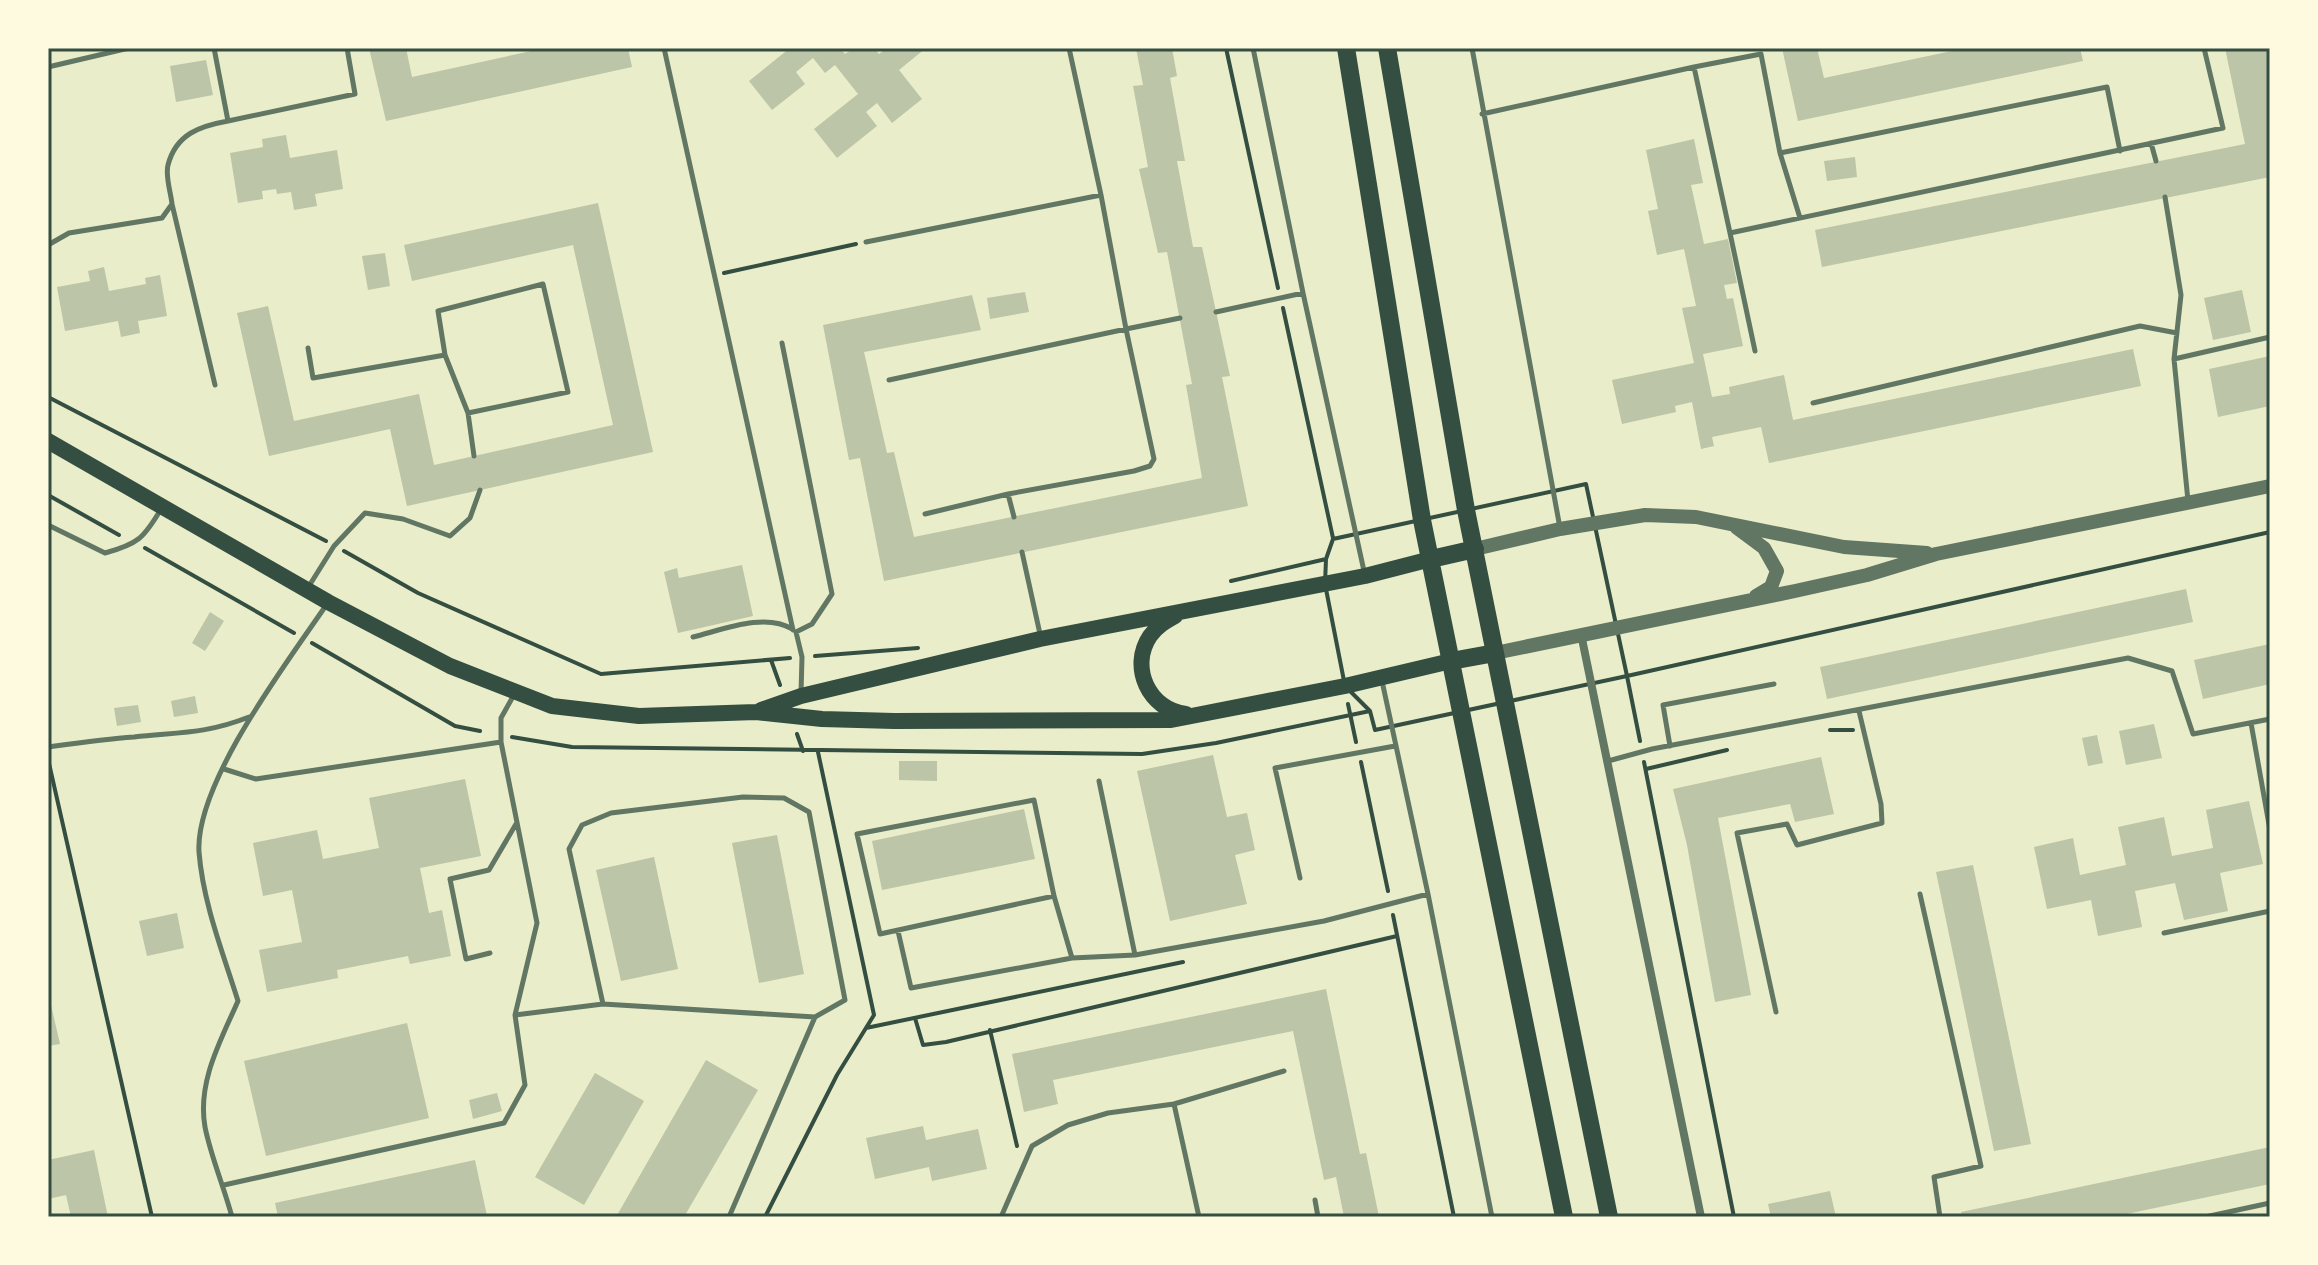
<svg xmlns="http://www.w3.org/2000/svg" width="2318" height="1265" viewBox="0 0 2318 1265" font-family="'Work Sans',sans-serif">
	<style>
		.building { fill: #bcc5a7 }
		.lines { fill: none; stroke-linecap: round; stroke-linejoin: round }
		.path { stroke: #344e41; stroke-width: 4 }
		.service { stroke: #617663; stroke-width: 5 }
		.minor { stroke: #617663; stroke-width: 8 }
		.tertiary { stroke: #617663; stroke-width: 14 }
		.secondary { stroke: #344e41; stroke-width: 16 }
		.primary { stroke: #344e41; stroke-width: 18 }
		.neatline { fill: none; stroke: #344e41; stroke-width: 3 }
	</style>
	<rect width="100%" height="100%" fill="#e9edc9"/>
	<path class="building" d="M 369,48 L 406,48 L 412,77 L 545,48 L 628,48 L 632,67 L 386,121 Z
		M 790,48 L 840,48 L 845,54 L 854,48 L 874,48 L 879,54 L 887,48 L 926,48 L 899,70 L 922,99 L 892,123 L 877,103 L 866,112 L 877,126 L 837,158 L 814,129 L 858,94 L 835,65 L 825,73 L 813,58 L 796,72 L 805,84 L 772,110 L 749,81 Z
		M 1136,48 L 1172,48 L 1177,76 L 1170,78 L 1185,161 L 1177,161 L 1193,247 L 1202,247 L 1230,376 L 1222,377 L 1248,506 L 884,581 L 860,458 L 849,460 L 823,325 L 972,295 L 981,330 L 864,352 L 887,453 L 894,452 L 914,537 L 1202,478 L 1186,385 L 1192,384 L 1167,252 L 1158,253 L 1139,169 L 1148,167 L 1133,86 L 1143,85 Z
		M 1782,48 L 1817,48 L 1824,78 L 1966,48 L 2080,48 L 2083,61 L 1798,121 Z
		M 2225,48 L 2269,48 L 2270,177 L 1822,267 L 1815,230 L 2245,144 Z
		M 206,60 L 213,95 L 176,102 L 170,66 Z
		M 286,135 L 290,158 L 337,150 L 343,189 L 315,194 L 317,206 L 294,210 L 291,192 L 277,194 L 276,189 L 262,191 L 263,199 L 238,203 L 230,153 L 263,147 L 262,139 Z
		M 1694,139 L 1703,183 L 1691,185 L 1704,244 L 1728,239 L 1737,283 L 1724,285 L 1727,299 L 1733,298 L 1743,346 L 1703,354 L 1712,397 L 1730,394 L 1729,387 L 1784,375 L 1793,420 L 2133,349 L 2141,386 L 1769,463 L 1761,427 L 1712,437 L 1714,446 L 1701,449 L 1692,402 L 1675,406 L 1676,412 L 1622,424 L 1612,380 L 1694,363 L 1682,308 L 1696,306 L 1684,249 L 1657,255 L 1648,211 L 1658,209 L 1646,150 Z
		M 1855,157 L 1857,177 L 1827,181 L 1824,161 Z
		M 598,203 L 653,452 L 407,506 L 390,429 L 269,456 L 237,313 L 268,306 L 294,421 L 419,394 L 434,465 L 613,425 L 573,245 L 412,281 L 404,245 Z
		M 385,253 L 390,286 L 368,290 L 362,256 Z
		M 104,267 L 109,291 L 146,284 L 145,278 L 160,275 L 167,316 L 138,321 L 140,333 L 121,337 L 118,321 L 65,331 L 57,287 L 90,281 L 88,271 Z
		M 2242,290 L 2251,332 L 2213,340 L 2204,298 Z
		M 1025,292 L 1029,312 L 990,319 L 987,298 Z
		M 2270,356 L 2270,406 L 2218,417 L 2209,369 Z
		M 742,565 L 753,616 L 678,633 L 664,572 L 677,568 L 679,578 Z
		M 2186,589 L 2193,622 L 1827,699 L 1820,667 Z
		M 210,612 L 224,621 L 205,651 L 192,643 Z
		M 2270,644 L 2270,684 L 2203,699 L 2194,660 Z
		M 195,696 L 198,713 L 174,717 L 171,701 Z
		M 138,705 L 141,722 L 117,726 L 114,708 Z
		M 2154,724 L 2162,758 L 2126,765 L 2119,731 Z
		M 2097,735 L 2103,763 L 2088,766 L 2082,738 Z
		M 1213,755 L 1227,817 L 1247,813 L 1255,850 L 1235,855 L 1247,904 L 1170,921 L 1137,771 Z
		M 1821,757 L 1834,814 L 1795,822 L 1790,804 L 1718,818 L 1751,995 L 1715,1002 L 1687,845 L 1673,789 Z
		M 899,761 L 937,761 L 937,781 L 899,780 Z
		M 465,779 L 481,856 L 420,868 L 429,913 L 442,910 L 451,956 L 410,964 L 408,956 L 337,970 L 338,978 L 267,992 L 259,950 L 302,942 L 292,890 L 263,896 L 253,843 L 317,830 L 323,859 L 379,848 L 369,798 Z
		M 2249,801 L 2263,864 L 2220,873 L 2228,911 L 2184,920 L 2175,883 L 2135,891 L 2142,927 L 2098,936 L 2091,900 L 2047,909 L 2034,847 L 2073,838 L 2080,875 L 2126,865 L 2118,827 L 2164,817 L 2172,856 L 2213,848 L 2206,810 Z
		M 1024,809 L 1035,859 L 882,890 L 872,841 Z
		M 777,835 L 804,974 L 759,983 L 732,843 Z
		M 654,857 L 678,969 L 621,981 L 596,870 Z
		M 1973,865 L 2031,1144 L 1994,1151 L 1936,872 Z
		M 177,913 L 184,948 L 147,956 L 139,921 Z
		M 1326,989 L 1360,1154 L 1366,1153 L 1379,1217 L 1344,1217 L 1336,1177 L 1324,1180 L 1293,1031 L 1053,1080 L 1058,1104 L 1024,1112 L 1012,1054 Z
		M 48,992 L 60,1044 L 48,1046 Z
		M 407,1023 L 429,1118 L 266,1156 L 244,1061 Z
		M 706,1060 L 758,1090 L 684,1217 L 616,1217 Z
		M 595,1073 L 644,1101 L 584,1205 L 535,1177 Z
		M 497,1093 L 502,1111 L 473,1119 L 469,1100 Z
		M 923,1126 L 926,1140 L 978,1129 L 987,1169 L 932,1181 L 929,1167 L 875,1179 L 866,1138 Z
		M 2270,1147 L 2270,1184 L 2112,1217 L 1962,1217 L 1961,1212 Z
		M 94,1150 L 108,1217 L 71,1217 L 66,1195 L 48,1199 L 48,1160 Z
		M 475,1160 L 487,1216 L 278,1217 L 275,1203 Z
		M 1830,1191 L 1836,1217 L 1771,1217 L 1768,1204 Z"/>
	<g class="lines">
		<path class="path" d="M 1226,48 L 1278,288
			M 724,273 L 856,244
			M 1283,308 L 1333,538
			M 48,397 L 326,541
			M 1586,484 L 1627,676 L 1375,730 L 1370,711 L 1345,686 L 1325,584 L 1326,559 L 1333,539 Z
			M 48,495 L 119,535
			M 145,548 L 294,633
			M 344,551 L 418,593 L 601,674 L 790,658
			M 1231,581 L 1326,559
			M 312,643 L 455,726 L 480,731
			M 815,656 L 918,648
			M 771,660 L 780,685
			M 1348,704 L 1356,742
			M 1830,730 L 1853,730
			M 797,734 L 803,751
			M 512,737 L 572,747 L 1142,754 L 1216,743 L 1370,711
			M 1640,741 L 1627,676 L 2270,532
			M 48,759 L 152,1217
			M 1361,762 L 1388,891
			M 1644,762 L 1734,1217
			M 1646,769 L 1727,750
			M 1393,915 L 1454,1217
			M 915,1018 L 923,1045 L 946,1042 L 1397,936
			M 866,1028 L 1183,962
			M 990,1030 L 1017,1146
			M 765,1217 L 837,1075 L 874,1015 L 818,752"/>
		<path class="service" d="M 429,48 L 434,48
			M 664,48 L 793,630
			M 1069,48 L 1101,195 L 1126,329 L 1180,318
			M 1253,48 L 1303,293 L 1364,571
			M 1472,48 L 1560,528
			M 48,67 L 129,48
			M 1694,67 L 1761,54 L 1780,153 L 2107,87 L 2120,151
			M 1482,114 L 1694,67 L 1730,233 L 2223,128 L 2204,48
			M 228,121 L 355,94 L 347,48
			M 2151,143 L 2156,161
			M 1780,153 L 1800,218
			M 2165,197 L 2181,295 L 2174,359 L 2188,501
			M 172,204 C 171,193 165,176 168,165 C 176,134 200,126 228,121 L 214,48
			M 1730,233 L 1755,351
			M 866,242 L 1101,195
			M 48,245 L 69,233 L 162,218 L 172,204 L 215,385
			M 1216,312 L 1303,293
			M 782,343 L 832,594 L 812,624 L 796,632 L 802,657 L 801,693
			M 308,348 L 313,378 L 445,355 L 468,413 L 474,456
			M 445,355 L 438,311 L 543,284 L 568,392 L 468,413
			M 2174,359 L 2270,337
			M 889,380 L 1126,329 L 1154,459 L 1150,466 L 1134,471 L 1008,494 L 925,514
			M 1813,403 L 2140,326 L 2177,333
			M 1008,494 L 1014,517
			M 48,525 L 105,553 C 138,544 144,538 161,509
			M 1022,552 L 1040,634
			M 309,586 L 334,546 L 365,513 L 403,519 L 450,536 L 470,518 L 480,490
			M 693,637 C 722,630 765,612 792,629
			M 1382,681 L 1428,894 L 1492,1217
			M 2251,723 L 2270,830
			M 1670,746 L 1663,705 L 1774,684
			M 48,747 C 77,743 105,739 134,737 C 179,732 206,734 249,717
			M 1608,761 L 1652,749 L 2128,658 L 2172,671 L 2193,734 L 2270,719
			M 224,769 L 256,779 L 501,742
			M 1099,781 L 1135,955
			M 1300,878 L 1275,768 L 1395,746
			M 1920,894 L 1981,1166 L 1934,1177 L 1940,1217
			M 1054,896 L 880,934 L 857,834 L 1034,800 L 1054,896 L 1072,958
			M 898,931 L 911,988 L 1072,958 L 1135,955 L 1324,921 L 1428,894
			M 2164,933 L 2270,911
			M 490,953 L 466,959 L 450,879 L 489,870 L 516,824
			M 603,1004 L 569,849 L 582,825 L 611,813 L 743,797 L 784,798 L 809,812 L 845,1000 L 815,1017 L 729,1217
			M 1776,1012 L 1737,833 L 1787,824 L 1797,845 L 1882,823 L 1881,804 L 1859,711
			M 515,1015 L 537,923 L 501,742 L 501,718 L 515,693
			M 1174,1104 L 1284,1071
			M 224,1185 L 504,1123 L 525,1085 L 515,1015 L 603,1004 L 815,1017
			M 1315,1200 L 1318,1217
			M 232,1217 C 224,1187 211,1157 205,1127 C 197,1082 221,1040 238,1001 C 223,953 203,903 199,852 C 195,783 288,661 327,604
			M 1001,1217 L 1032,1146 L 1068,1125 L 1108,1113 L 1174,1104 L 1199,1217
			M 2205,1217 L 2270,1203"/>
		<path class="minor" d="M 1581,634 L 1701,1217"/>
		<path class="tertiary" d="M 1737,528 L 1764,548 L 1777,571 L 1771,587 L 1756,596
			M 1475,549 L 1560,529 L 1645,515 L 1696,517 L 1844,547 L 1927,553
			M 1495,653 L 1795,591 L 1867,575 L 1936,554 L 2270,486"/>
		<path class="secondary" d="M 48,441 L 328,602 L 450,666 L 552,706 L 639,716 L 756,712 L 822,719 L 894,721 L 1171,720 L 1345,686 L 1451,661
			M 1175,616 C 1166,621 1157,626 1150,636 C 1129,667 1149,710 1186,714
			M 761,710 L 801,696 L 1040,639 L 1365,576 L 1431,559"/>
		<path class="primary" d="M 1346,48 L 1422,520 L 1564,1217
			M 1387,48 L 1466,510 L 1609,1217
			M 1431,559 L 1475,549
			M 1451,661 L 1495,653"/>
	</g>
	<rect width="2318" height="1265" fill="none" stroke="#fefae0" stroke-width="100"/>
	<rect x="50" y="50" width="2218" height="1165" class="neatline"/>
</svg>
